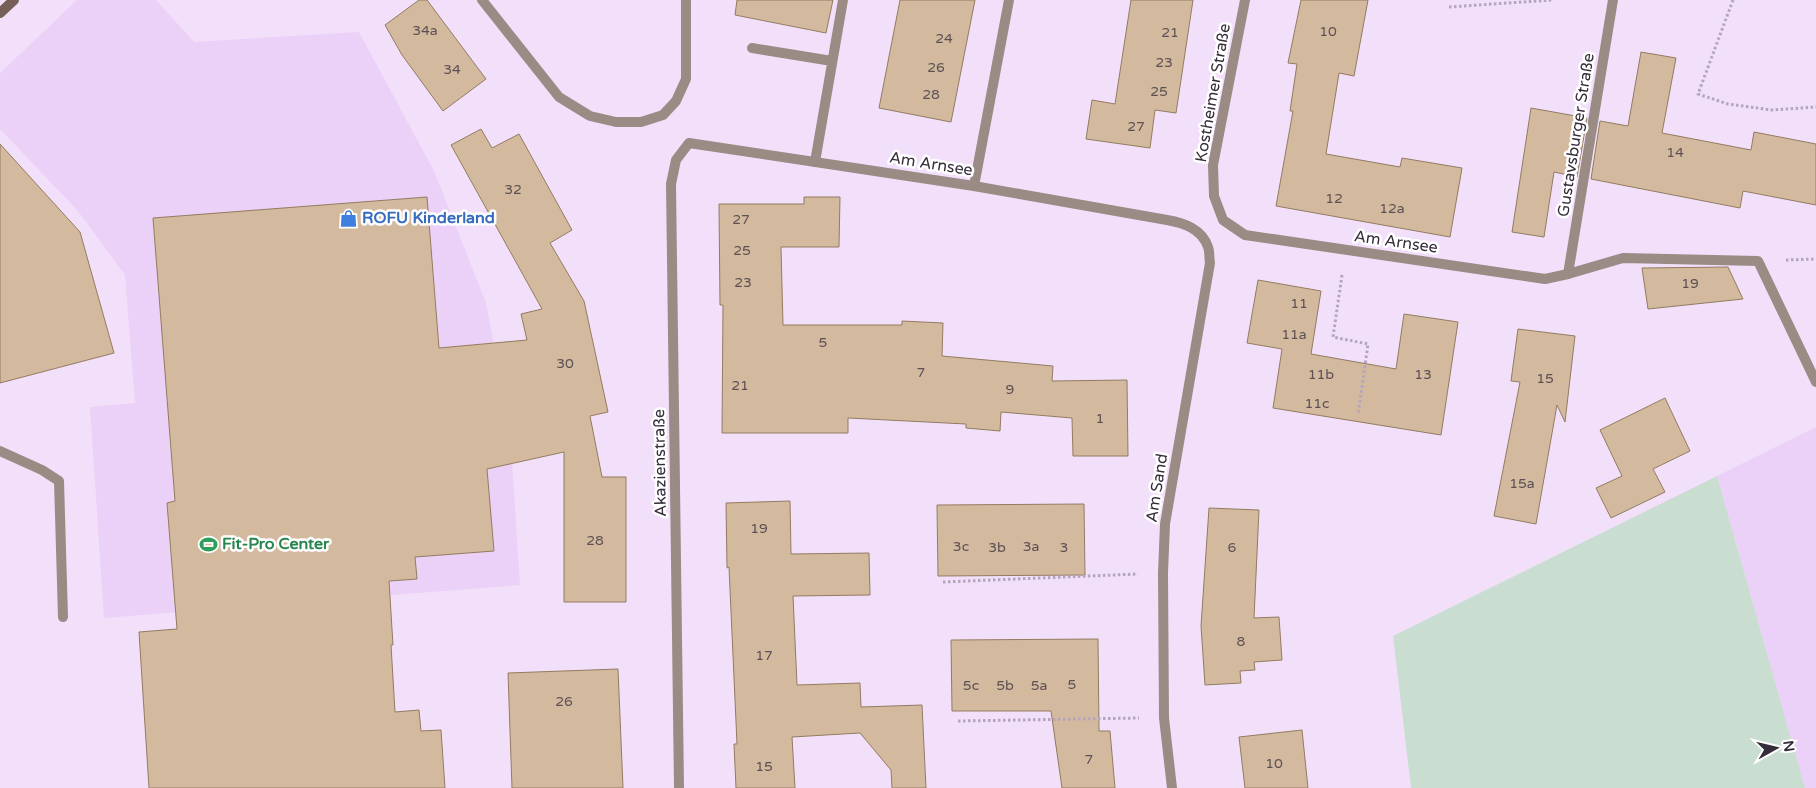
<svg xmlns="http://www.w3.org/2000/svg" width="1816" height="788" viewBox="0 0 1816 788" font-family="'Varela Round',sans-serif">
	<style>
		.built { fill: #ebd0f7 }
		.green { fill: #c9ded0 }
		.building { fill: #d3ba9f; stroke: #937b60 }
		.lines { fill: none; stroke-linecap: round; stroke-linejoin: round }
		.path { stroke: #b4a5bc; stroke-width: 3; stroke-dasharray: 2.5 2.5; stroke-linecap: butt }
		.lane { stroke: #9a8b85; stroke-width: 10 }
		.street { stroke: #9a8b85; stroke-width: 10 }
		.secondary { stroke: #755f57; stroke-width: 10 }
		.labels { text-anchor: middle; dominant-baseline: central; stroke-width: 5; stroke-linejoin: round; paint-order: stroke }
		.number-label { font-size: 14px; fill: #5d5053 }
		.street-label { font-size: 16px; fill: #362d3a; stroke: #fff }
		.shop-label { font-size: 16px; font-weight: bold; fill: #366cbe; stroke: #fff; text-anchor: start }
		.leisure-label { font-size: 16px; font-weight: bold; fill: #27864d; stroke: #fff; text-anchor: start }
	</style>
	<rect width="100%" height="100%" fill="#f2e0fb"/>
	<path class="built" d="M 77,0 L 156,0 L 194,42 L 359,32 L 434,171 L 486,303 L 510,430 L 520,585 L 104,618 L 90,407 L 135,403 L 125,275 L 78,211 L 0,129 L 0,73 Z
		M 1816,427 L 1816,788 L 1805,788 L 1717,476 Z"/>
	<path class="green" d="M 1717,476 L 1805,788 L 1411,788 L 1393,636 Z"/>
	<path class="building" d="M 419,0 L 427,0 L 486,79 L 443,111 L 402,55 L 385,25 Z
		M 737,0 L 833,0 L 826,33 L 735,15 Z
		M 900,0 L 975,0 L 951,122 L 879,108 Z
		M 1131,0 L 1193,0 L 1176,113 L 1155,110 L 1150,148 L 1086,139 L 1092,100 L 1115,104 Z
		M 1301,0 L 1368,0 L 1354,76 L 1339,73 L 1326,154 L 1400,167 L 1402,158 L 1462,168 L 1450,237 L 1276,206 L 1293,111 L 1290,111 L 1297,64 L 1288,63 Z
		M 1641,52 L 1676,58 L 1662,133 L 1751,150 L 1754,132 L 1816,144 L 1816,205 L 1743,191 L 1740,208 L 1591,179 L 1600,121 L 1628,126 Z
		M 1531,108 L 1587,118 L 1577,177 L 1554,172 L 1544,237 L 1512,232 Z
		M 481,129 L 492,148 L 519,134 L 572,230 L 550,243 L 584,301 L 608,412 L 590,416 L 602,477 L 626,477 L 626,602 L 564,602 L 564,452 L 487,469 L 494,551 L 415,557 L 417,579 L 389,581 L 393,645 L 391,645 L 395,712 L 419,710 L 421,731 L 441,730 L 445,788 L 149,788 L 139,632 L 177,629 L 167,503 L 175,501 L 153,218 L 427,197 L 439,348 L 527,340 L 521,314 L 542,309 L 451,145 Z
		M 0,144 L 80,232 L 114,353 L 0,383 Z
		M 804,197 L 840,197 L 839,247 L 781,247 L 783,325 L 902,325 L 902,321 L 943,323 L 942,356 L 1053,366 L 1052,381 L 1127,380 L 1128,456 L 1073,456 L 1072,418 L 1001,412 L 1000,431 L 966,428 L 966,424 L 848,418 L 848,433 L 722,433 L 723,305 L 720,305 L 719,204 L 804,204 Z
		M 1728,267 L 1743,299 L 1648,309 L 1642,268 Z
		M 1258,280 L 1321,291 L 1311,354 L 1396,369 L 1404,314 L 1458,322 L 1441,435 L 1273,408 L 1282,349 L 1247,343 Z
		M 1518,329 L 1575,336 L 1565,422 L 1557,405 L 1536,524 L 1494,516 L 1520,382 L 1511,381 Z
		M 1665,398 L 1690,451 L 1653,469 L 1665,492 L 1611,518 L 1596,488 L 1622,476 L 1600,430 Z
		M 790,501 L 791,554 L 869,553 L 870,595 L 793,596 L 797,685 L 860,683 L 861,707 L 922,705 L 926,788 L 892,788 L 891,770 L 860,733 L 792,737 L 795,788 L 736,788 L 734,744 L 737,744 L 729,567 L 727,568 L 726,503 Z
		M 1084,504 L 1085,575 L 938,576 L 937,505 Z
		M 1209,508 L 1259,510 L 1254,618 L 1279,617 L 1282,660 L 1254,662 L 1255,670 L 1240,671 L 1241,683 L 1205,685 L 1201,626 Z
		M 1098,639 L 1099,731 L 1110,731 L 1115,788 L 1062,788 L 1051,711 L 952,711 L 951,640 Z
		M 618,669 L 623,788 L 512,788 L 508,673 Z
		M 1302,730 L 1308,788 L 1245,788 L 1239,737 Z"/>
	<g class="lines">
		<path class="path" d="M 1733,0 L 1698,94 L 1728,104 L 1772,110 L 1816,107
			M 1449,7 L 1552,0
			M 1786,260 L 1816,259
			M 1342,275 L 1333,337 L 1368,344 L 1358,415
			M 943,582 L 1138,574
			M 958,721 L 1139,718"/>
		<path class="lane" d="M 752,48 L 832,61
			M 815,162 L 843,0
			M 1568,274 L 1623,258 L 1758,261 L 1816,382
			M 0,451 L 42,470 L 59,481 L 63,617"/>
		<path class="street" d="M 482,0 L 559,97 L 590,116 L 616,122 L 641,122 L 663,115 L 676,101 L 686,79 L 686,0
			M 1245,0 L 1213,165 L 1214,196 L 1223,220 L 1245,235 L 1545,279 L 1568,274 L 1613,0
			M 974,186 L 1009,0
			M 679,788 L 671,184 L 676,160 L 689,143 L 974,186 L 1167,220 C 1184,223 1202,229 1208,247 C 1210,252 1209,259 1210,263 L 1165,524 L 1163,573 L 1164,718 L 1172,788"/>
		<path class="secondary" d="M 0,13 L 14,0"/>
	</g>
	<defs>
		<symbol id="shop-bare" viewBox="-9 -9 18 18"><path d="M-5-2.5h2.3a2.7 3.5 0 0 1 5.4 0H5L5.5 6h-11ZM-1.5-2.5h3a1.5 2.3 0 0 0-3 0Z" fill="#3f7fe0" stroke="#fff" stroke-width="2.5" paint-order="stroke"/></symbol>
		<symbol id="stadium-bare" viewBox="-9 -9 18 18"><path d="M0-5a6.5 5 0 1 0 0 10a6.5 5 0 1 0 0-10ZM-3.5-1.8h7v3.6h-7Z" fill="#2e9e5b" stroke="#fff" stroke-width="2.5" paint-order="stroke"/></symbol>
	</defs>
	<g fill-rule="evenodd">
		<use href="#shop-bare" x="336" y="206" width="25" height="25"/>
		<use href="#stadium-bare" x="196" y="532" width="25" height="25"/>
	</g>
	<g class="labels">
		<g class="number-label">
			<text x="425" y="30">34a</text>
			<text x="1328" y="31">10</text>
			<text x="1170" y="32">21</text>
			<text x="944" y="38">24</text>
			<text x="1164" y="62">23</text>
			<text x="936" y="67">26</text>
			<text x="452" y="69">34</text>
			<text x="1159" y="91">25</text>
			<text x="931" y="94">28</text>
			<text x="1136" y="126">27</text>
			<text x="1675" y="152">14</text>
			<text x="513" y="189">32</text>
			<text x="1334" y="198">12</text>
			<text x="1392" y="208">12a</text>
			<text x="741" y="219">27</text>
			<text x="742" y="250">25</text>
			<text x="743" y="282">23</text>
			<text x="1690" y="283">19</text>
			<text x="1299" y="303">11</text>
			<text x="1294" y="334">11a</text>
			<text x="823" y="342">5</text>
			<text x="565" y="363">30</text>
			<text x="921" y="372">7</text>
			<text x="1321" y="374">11b</text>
			<text x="1423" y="374">13</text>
			<text x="1545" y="378">15</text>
			<text x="740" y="385">21</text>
			<text x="1010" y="389">9</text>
			<text x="1317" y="403">11c</text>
			<text x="1100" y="418">1</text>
			<text x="1522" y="483">15a</text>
			<text x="759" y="528">19</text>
			<text x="595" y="540">28</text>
			<text x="961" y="546">3c</text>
			<text x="1031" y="546">3a</text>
			<text x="997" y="547">3b</text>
			<text x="1064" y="547">3</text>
			<text x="1232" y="547">6</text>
			<text x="1241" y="641">8</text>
			<text x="764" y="655">17</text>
			<text x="1072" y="684">5</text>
			<text x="971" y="685">5c</text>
			<text x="1005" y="685">5b</text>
			<text x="1039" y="685">5a</text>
			<text x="564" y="701">26</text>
			<text x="1089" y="759">7</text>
			<text x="1274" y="763">10</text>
			<text x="764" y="766">15</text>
		</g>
		<g class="street-label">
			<text transform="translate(1213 93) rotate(-80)">Kostheimer Straße</text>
			<text transform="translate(1576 135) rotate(-81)">Gustavsburger Straße</text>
			<text transform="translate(931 164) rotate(9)">Am Arnsee</text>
			<text transform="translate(1396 242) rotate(8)">Am Arnsee</text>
			<text transform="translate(660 463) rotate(-91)">Akazienstraße</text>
			<text transform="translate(1157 488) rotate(-81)">Am Sand</text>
		</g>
		<g class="shop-label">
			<text x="362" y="218">ROFU Kinderland</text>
		</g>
		<g class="leisure-label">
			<text x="222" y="544">Fit-Pro Center</text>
		</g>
	</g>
	<g transform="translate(1776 748) rotate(82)" stroke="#ffffff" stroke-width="4" paint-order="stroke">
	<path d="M0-4L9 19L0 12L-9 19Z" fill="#362d3a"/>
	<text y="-8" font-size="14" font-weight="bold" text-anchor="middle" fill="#362d3a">N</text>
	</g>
</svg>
